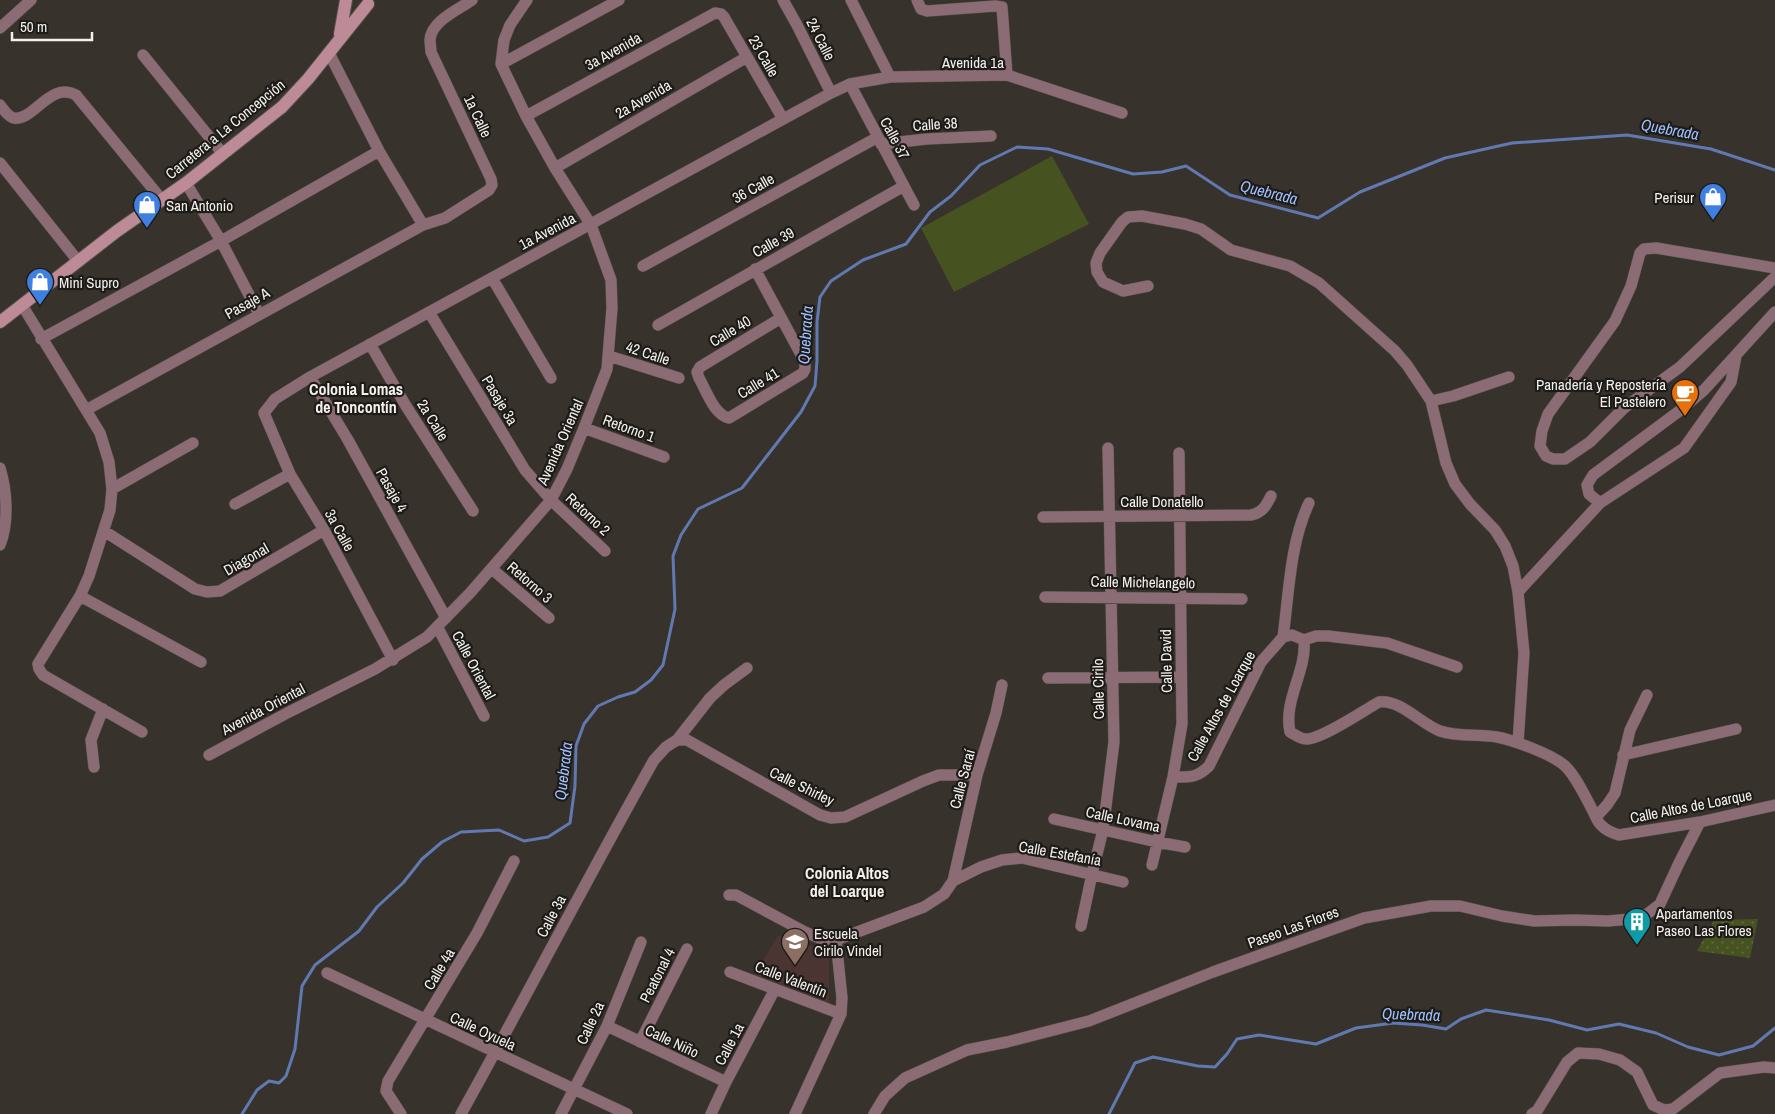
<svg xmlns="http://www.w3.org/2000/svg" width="1775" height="1114" viewBox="0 0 1775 1114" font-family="'Archivo Narrow',sans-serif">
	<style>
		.education { fill: #4a3532 }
		.grass { fill: url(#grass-dots) }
		.pitch { fill: #465220 }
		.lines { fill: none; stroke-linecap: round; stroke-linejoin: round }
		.stream { stroke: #607ab1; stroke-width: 3 }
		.street-casing { stroke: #56504b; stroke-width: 12 }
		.secondary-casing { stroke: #56504b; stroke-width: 14 }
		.street { stroke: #8b6c74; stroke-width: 11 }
		.secondary { stroke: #bc8b97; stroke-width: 12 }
		.labels { text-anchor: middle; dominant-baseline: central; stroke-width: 4.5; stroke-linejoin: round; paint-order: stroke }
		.street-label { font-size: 15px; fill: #f4f0ec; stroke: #1d1b18 }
		.poi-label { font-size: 15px; fill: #f4f0ec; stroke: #1d1b18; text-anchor: start }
		.water-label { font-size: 16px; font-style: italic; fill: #a0bffe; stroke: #1d1b18 }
		.neighbourhood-label { font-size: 16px; font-weight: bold; fill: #f4f0ec; stroke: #1d1b18 }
	</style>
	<defs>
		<pattern id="grass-dots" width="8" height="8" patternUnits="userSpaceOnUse" patternTransform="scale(1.25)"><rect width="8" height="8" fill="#465220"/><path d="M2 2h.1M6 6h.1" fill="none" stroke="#616b41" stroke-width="1.8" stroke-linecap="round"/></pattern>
	</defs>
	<rect width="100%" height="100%" fill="#38322c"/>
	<path class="education" d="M 778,935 L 806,946 L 829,945 L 829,1016 L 748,986 Z"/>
	<path class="grass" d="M 1758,919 L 1750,958 L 1697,951 L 1714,920 Z"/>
	<path class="pitch" d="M 1052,156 L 1089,224 L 954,292 L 921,228 Z"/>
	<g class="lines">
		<path class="stream" d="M 242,1114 L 257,1090 L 269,1081 L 279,1083 L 286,1076 L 295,1049 L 302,986 L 315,965 L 359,931 L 377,907 L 403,883 L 422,859 L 442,842 L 461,832 L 499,830 L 524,841 L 548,837 L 570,823 L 575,786 L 576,746 L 584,724 L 598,706 L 618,697 L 635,692 L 651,680 L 663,665 L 675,609 L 673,556 L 681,535 L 698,509 L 742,488 L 801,412 L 815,386 L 817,361 L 817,322 L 820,297 L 831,281 L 863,260 L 906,244 L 930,212 L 951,196 L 980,165 L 1017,147 L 1048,149 L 1133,174 L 1162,172 L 1186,166 L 1230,195 L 1318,218 L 1360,192 L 1445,158 L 1512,143 L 1627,135 L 1711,149 L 1775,170
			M 1109,1114 L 1135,1063 L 1153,1057 L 1198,1066 L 1215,1067 L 1227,1054 L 1237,1039 L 1259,1035 L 1316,1044 L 1356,1028 L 1393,1023 L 1422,1025 L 1446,1029 L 1461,1019 L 1486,1010 L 1549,1020 L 1587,1030 L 1619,1024 L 1656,1033 L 1688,1047 L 1719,1055 L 1753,1046 L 1775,1028"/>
		<defs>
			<path id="street" d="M 783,0 L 797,25 L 831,93
				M 851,0 L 890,77
				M 917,0 L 921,9 L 927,11 L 995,6 L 1002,7 L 1007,75
				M 0,28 L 31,0
				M 329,53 L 379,151 L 423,225
				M 143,55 L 223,154
				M 501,64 L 619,0
				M 850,84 L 914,205
				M 0,105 C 3,109 8,117 14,118 C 34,121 50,81 76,95 L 162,200
				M 526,116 L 715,13 L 721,14 L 724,17 L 783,119
				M 881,144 L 927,139 L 991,136
				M 0,163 L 78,261
				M 555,168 L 747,57
				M 186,183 L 221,241 L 259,314
				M 643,266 L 878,137
				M 1775,268 L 1656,248 L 1644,249 L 1640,253 L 1631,286 L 1615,321 L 1548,414 L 1542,431 L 1540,446 L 1546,456 L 1553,459 L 1565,459 L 1590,442 L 1624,408 L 1680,367 L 1775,277
				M 755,269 L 805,362 L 805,369 L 803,373 L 729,418 C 714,415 706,390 699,378 L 697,372 L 700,367 L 781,318
				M 492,278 L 551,378
				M 1148,286 L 1123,291 L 1103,282 L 1097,272 L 1096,263 L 1100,253 L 1122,222 L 1128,217 L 1142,216 L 1185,224 L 1201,229 L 1231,250 L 1290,266 L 1319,283 L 1395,351 L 1407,365 L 1431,401 L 1446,463 L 1455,484 L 1470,504 L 1495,530 L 1505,546 L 1513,566 L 1518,592 L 1524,653 L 1518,743
				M 22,305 L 100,433 L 109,462 L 112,489 L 110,510 L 89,576 L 80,596 L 38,664 L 39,669 L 43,675 L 142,732
				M 429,312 L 525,470 L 551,500 L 605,551
				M 658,325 L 904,186
				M 41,339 L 221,241 L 379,151
				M 370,344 L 406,406 L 473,511
				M 609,356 L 679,378
				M 310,377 L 348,440 L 446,618
				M 1431,401 L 1453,396 L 1509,377
				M 86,410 L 423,225 L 445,218 L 489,190 L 492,185 L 491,179 L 431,52 C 431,48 430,44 430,40 C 431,21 458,10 472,0
				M 584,428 L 664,457
				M 0,468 C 7,491 9,522 0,545
				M 112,489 L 193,443
				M 1600,503 L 1684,448 L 1731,382 L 1736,356
				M 235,504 L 290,474
				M 1043,517 L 1251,515 C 1262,513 1266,506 1271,496
				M 104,531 L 195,589 L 207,592 L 220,591 L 324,530
				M 492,569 L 549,618
				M 1518,592 L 1600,503 L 1589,494 L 1587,485 L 1593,475 L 1682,409 L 1704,390 L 1775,312
				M 80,596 L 201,662
				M 1045,597 L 1242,599
				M 438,628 L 484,716
				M 1283,637 C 1289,593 1290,543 1309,503
				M 1304,640 L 1316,636 L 1328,636 L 1387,643 L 1457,667
				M 393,660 L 324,530 L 290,474 L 264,413 L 275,399 L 310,377 L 831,93 L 850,84 L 890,77 L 1007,75 L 1122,113
				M 1048,678 L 1181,677
				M 677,740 L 687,740 L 820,815 L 831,818 L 845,817 L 923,781 L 939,775 L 977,775
				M 209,755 L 289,712 L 375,669 L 427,637 L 470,593 L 551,500 L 567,469 L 584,428 L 607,369 L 612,308 L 611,280 L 591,225 L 555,168 L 526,116 L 501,64 L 504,40 L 510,25 L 527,0
				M 1623,755 L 1736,729
				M 94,767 L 91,740 L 103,709
				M 1173,777 C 1190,777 1197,778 1209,766 L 1261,662 L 1283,637 L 1292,635 L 1304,640 C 1307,671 1283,700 1290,732 C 1296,735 1301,740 1308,739 C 1325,737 1363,711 1379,702 C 1400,699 1421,724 1440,731 C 1457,737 1479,734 1497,737 C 1513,740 1551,754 1564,765 C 1575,774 1587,800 1594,813 C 1596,818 1598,823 1602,826 C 1607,831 1612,833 1619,835 L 1700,822 L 1775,805
				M 1596,817 L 1607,805 L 1615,793 L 1630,730 L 1647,695
				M 1054,819 L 1157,842 L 1185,847
				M 1152,865 L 1173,777 L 1182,724 L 1179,453
				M 953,881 L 977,775 L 996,713 L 1002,685
				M 729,895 L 736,895 L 805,932 L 819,938 L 836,940 L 924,907 L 944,894 L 953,881 L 981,867 L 1002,860 L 1022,858 L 1123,882
				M 1081,926 L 1092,874 L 1103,830 L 1114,742 L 1108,448
				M 730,972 L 841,1014
				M 327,973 L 627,1114
				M 607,1026 L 726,1082
				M 640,1042 L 687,949
				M 401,1114 L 386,1091 L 388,1081 L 477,933 L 514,861
				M 461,1114 C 526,997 588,877 654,760 L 666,747 L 677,740 L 710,698 L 724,685 L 747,668
				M 561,1114 L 607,1026 L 641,942
				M 711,1114 L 726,1082 L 775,989
				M 795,1114 L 841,1014 L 842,998 L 836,940
				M 874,1114 L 885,1096 L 905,1078 L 967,1050 L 1007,1042 L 1089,1021 L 1213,972 L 1364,918 L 1431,906 L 1460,906 L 1502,916 L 1534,921 L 1574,920 L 1608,921 L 1642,918 L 1660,904 L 1679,863 L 1700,822
				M 1532,1114 L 1537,1111 L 1567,1062 L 1578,1053 L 1599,1054 L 1620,1060 L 1637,1072 L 1653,1105 L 1664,1110 L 1673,1109 L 1720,1073 L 1764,1067 L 1775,1068"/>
			<path id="secondary" d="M 340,34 L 346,0
				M 0,322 L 117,231 L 186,183 L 282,107 L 308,79 L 368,4"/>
		</defs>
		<use href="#street" class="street-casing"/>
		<use href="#secondary" class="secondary-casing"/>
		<use href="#street" class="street"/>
		<use href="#secondary" class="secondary"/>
	</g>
	<defs>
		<symbol id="shop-pin" viewBox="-11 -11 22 30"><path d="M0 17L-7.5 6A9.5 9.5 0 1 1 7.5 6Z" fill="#3f7fe0" stroke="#1d1b18"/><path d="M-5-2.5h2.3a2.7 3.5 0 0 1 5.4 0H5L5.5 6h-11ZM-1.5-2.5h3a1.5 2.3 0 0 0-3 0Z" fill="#fff"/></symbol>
		<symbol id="cafe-pin" viewBox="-11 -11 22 30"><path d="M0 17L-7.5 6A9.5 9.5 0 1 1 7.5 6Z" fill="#e8710a" stroke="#1d1b18"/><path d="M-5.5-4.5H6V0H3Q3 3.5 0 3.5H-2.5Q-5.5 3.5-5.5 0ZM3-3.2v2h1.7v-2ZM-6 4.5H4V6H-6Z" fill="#fff"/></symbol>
		<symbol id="building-pin" viewBox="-11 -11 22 30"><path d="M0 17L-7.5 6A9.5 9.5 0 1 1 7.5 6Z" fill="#0f9aa8" stroke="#1d1b18"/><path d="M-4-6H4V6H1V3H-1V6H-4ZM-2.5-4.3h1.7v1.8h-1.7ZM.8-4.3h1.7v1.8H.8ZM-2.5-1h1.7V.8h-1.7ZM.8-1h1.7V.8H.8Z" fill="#fff"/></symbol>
		<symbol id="school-pin" viewBox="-11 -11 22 30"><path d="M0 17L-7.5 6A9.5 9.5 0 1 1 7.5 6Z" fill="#8d6e63" stroke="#1d1b18"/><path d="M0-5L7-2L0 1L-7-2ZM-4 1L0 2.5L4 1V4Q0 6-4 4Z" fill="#fff"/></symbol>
	</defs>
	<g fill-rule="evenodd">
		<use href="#shop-pin" x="1697" y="181" width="32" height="43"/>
		<use href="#shop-pin" x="131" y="189" width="32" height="43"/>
		<use href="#shop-pin" x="24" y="266" width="32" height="43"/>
		<use href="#cafe-pin" x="1669" y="377" width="32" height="43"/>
		<use href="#building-pin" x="1621" y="906" width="32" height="43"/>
		<use href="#school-pin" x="779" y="926" width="32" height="43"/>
	</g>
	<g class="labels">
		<g class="street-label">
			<text transform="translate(821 39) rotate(63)">24 Calle</text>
			<text transform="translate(613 51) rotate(-29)">3a Avenida</text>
			<text transform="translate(764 56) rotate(60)">23 Calle</text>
			<text x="973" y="62">Avenida 1a</text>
			<text transform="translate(643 99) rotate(-30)">2a Avenida</text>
			<text transform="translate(478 116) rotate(65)">1a Calle</text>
			<text transform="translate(935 124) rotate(-4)">Calle 38</text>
			<text transform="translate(225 129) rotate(-39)">Carretera a La Concepción</text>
			<text transform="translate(895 138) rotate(62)">Calle 37</text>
			<text transform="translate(753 188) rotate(-29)">36 Calle</text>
			<text transform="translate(547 231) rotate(-28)">1a Avenida</text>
			<text transform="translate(773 242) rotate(-29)">Calle 39</text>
			<text transform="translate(247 303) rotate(-29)">Pasaje A</text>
			<text transform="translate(730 331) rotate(-31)">Calle 40</text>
			<text transform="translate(648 353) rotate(18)">42 Calle</text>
			<text transform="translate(758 383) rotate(-31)">Calle 41</text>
			<text transform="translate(500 400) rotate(59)">Pasaje 3a</text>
			<text transform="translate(433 420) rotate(58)">2a Calle</text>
			<text transform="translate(629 428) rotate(20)">Retorno 1</text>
			<text transform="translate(560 442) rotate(-66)">Avenida Oriental</text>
			<text transform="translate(392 490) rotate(61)">Pasaje 4</text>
			<text x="1162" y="501">Calle Donatello</text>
			<text transform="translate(588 514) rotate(43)">Retorno 2</text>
			<text transform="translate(340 530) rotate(61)">3a Calle</text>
			<text transform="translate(246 559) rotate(-30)">Diagonal</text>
			<text transform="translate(530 582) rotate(41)">Retorno 3</text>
			<text transform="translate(1143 582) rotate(1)">Calle Michelangelo</text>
			<text transform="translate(1166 661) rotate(-91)">Calle David</text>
			<text transform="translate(474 665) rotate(62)">Calle Oriental</text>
			<text transform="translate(1098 689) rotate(-91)">Calle Cirilo</text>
			<text transform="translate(1221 706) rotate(-61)">Calle Altos de Loarque</text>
			<text transform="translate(263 709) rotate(-28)">Avenida Oriental</text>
			<text transform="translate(962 779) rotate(-75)">Calle Saraí</text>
			<text transform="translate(802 786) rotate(26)">Calle Shirley</text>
			<text transform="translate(1691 806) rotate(-11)">Calle Altos de Loarque</text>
			<text transform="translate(1123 819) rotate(12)">Calle Lovama</text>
			<text transform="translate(1060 853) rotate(10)">Calle Estefanía</text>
			<text transform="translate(551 916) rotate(-62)">Calle 3a</text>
			<text transform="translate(1293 927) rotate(-20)">Paseo Las Flores</text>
			<text transform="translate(439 969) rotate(-59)">Calle 4a</text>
			<text transform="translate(657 975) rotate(-63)">Peatonal 4</text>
			<text transform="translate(791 979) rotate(21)">Calle Valentín</text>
			<text transform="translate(590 1023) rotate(-65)">Calle 2a</text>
			<text transform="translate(483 1031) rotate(25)">Calle Oyuela</text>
			<text transform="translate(672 1041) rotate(25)">Calle Niño</text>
			<text transform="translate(729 1044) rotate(-62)">Calle 1a</text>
		</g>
		<g class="poi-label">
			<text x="1694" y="197" text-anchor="end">Perisur</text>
			<text x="166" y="205">San Antonio</text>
			<text x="59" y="282">Mini Supro</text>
			<text x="1666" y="384" text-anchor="end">Panadería y Repostería<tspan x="1666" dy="17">El Pastelero</tspan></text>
			<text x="1656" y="913">Apartamentos<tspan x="1656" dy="17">Paseo Las Flores</tspan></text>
			<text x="814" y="933">Escuela<tspan x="814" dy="17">Cirilo Vindel</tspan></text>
		</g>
		<g class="water-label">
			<text transform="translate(1670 129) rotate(10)">Quebrada</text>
			<text transform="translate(1269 192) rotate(14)">Quebrada</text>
			<text transform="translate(805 335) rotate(-86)">Quebrada</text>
			<text transform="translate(563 771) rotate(-83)">Quebrada</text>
			<text transform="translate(1411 1014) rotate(2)">Quebrada</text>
		</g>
		<g class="neighbourhood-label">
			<text x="356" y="389">Colonia Lomas<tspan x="356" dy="18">de Toncontín</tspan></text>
			<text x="847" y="873">Colonia Altos<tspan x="847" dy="18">del Loarque</tspan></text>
		</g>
	</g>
	<path d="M12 32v8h80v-8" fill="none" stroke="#f4f0ec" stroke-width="2.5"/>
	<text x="20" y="32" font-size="15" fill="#f4f0ec" stroke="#1d1b18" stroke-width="4" paint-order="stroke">50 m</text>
</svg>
